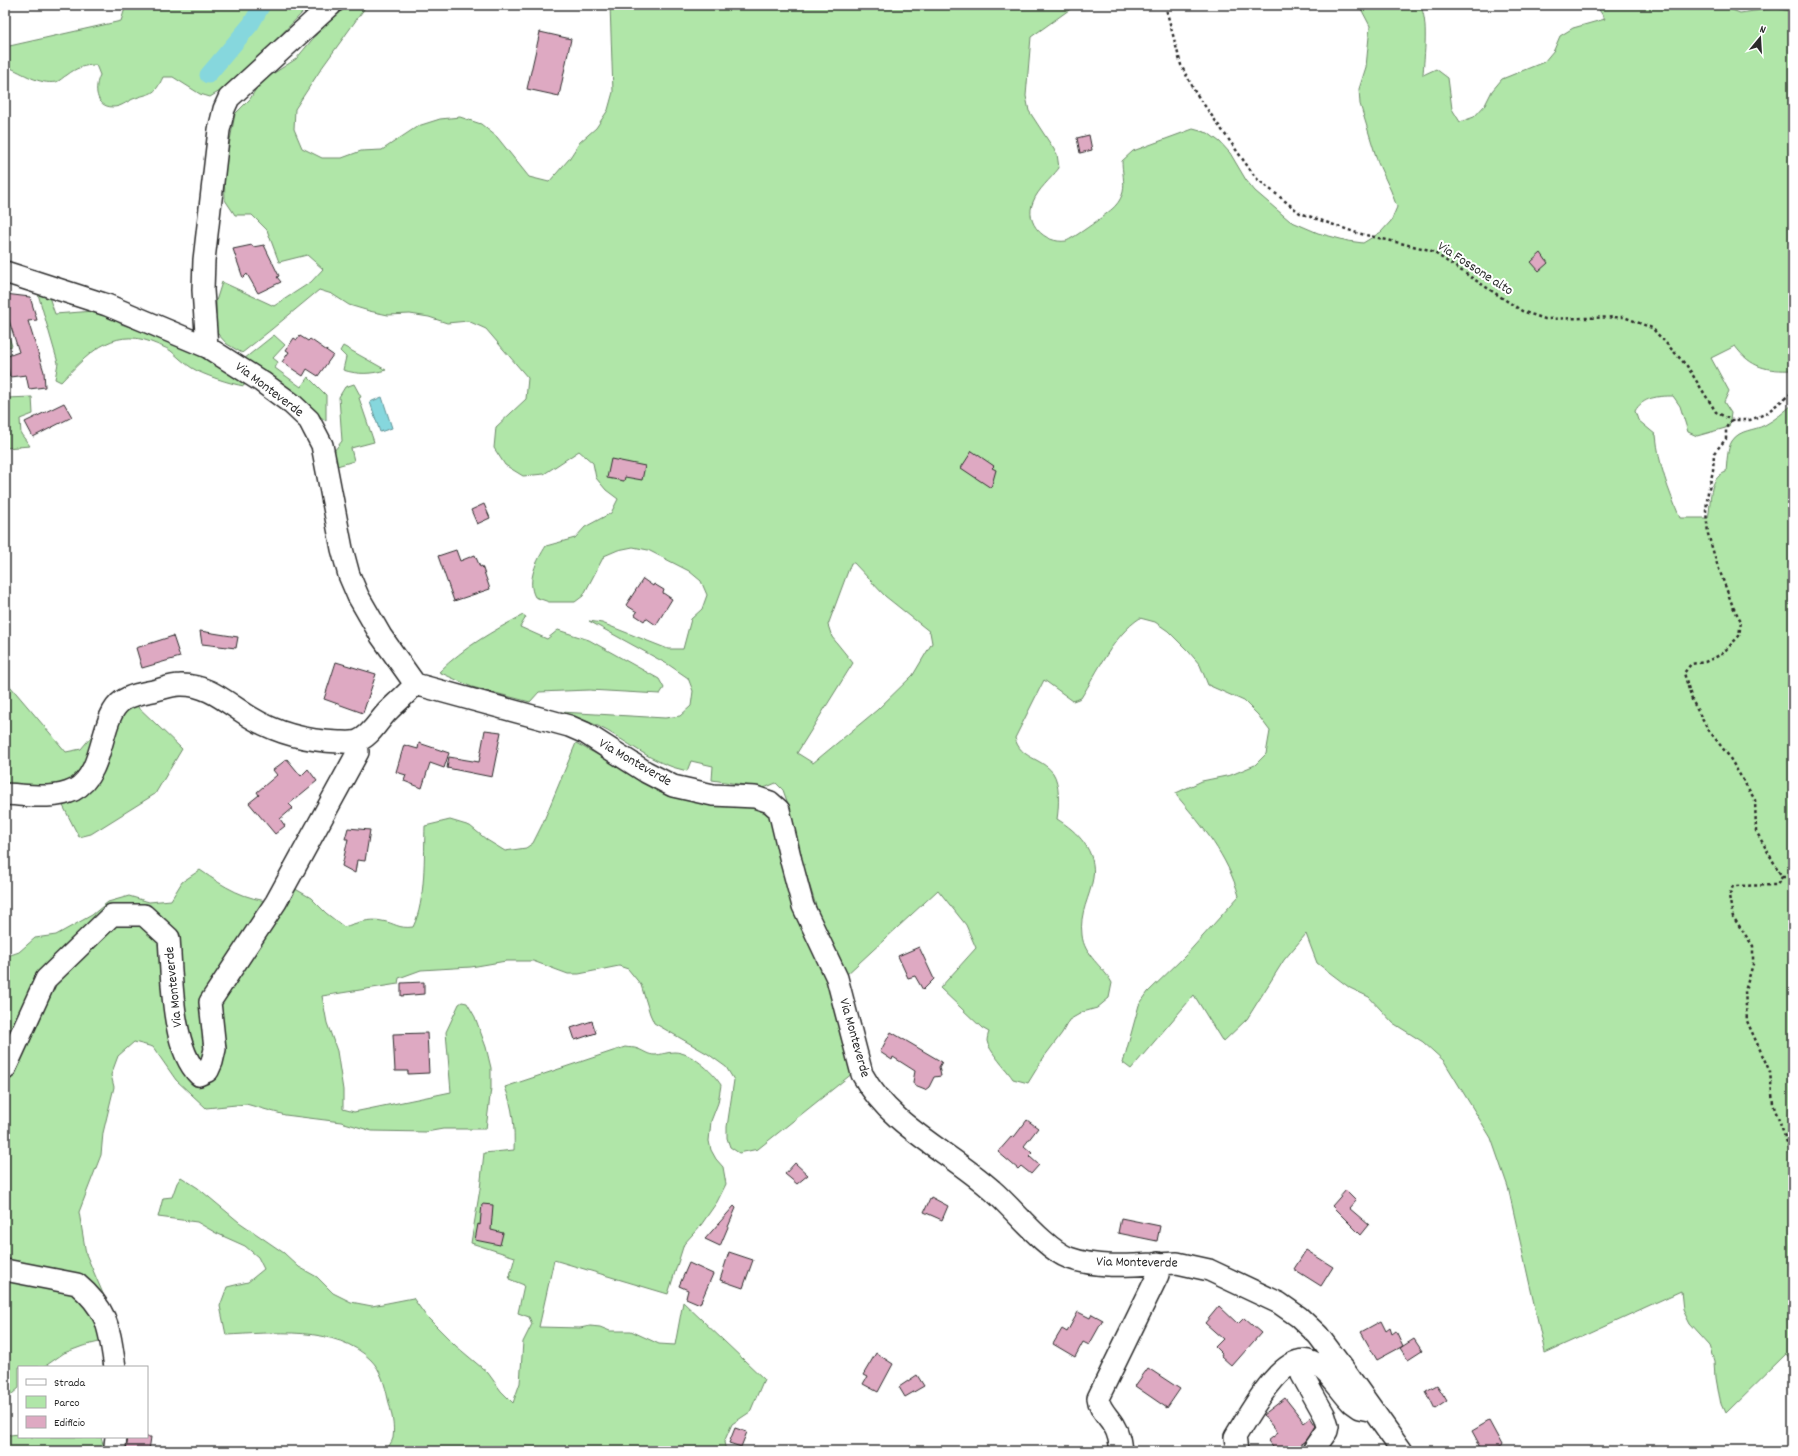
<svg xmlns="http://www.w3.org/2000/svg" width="1798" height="1456" viewBox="0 0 1798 1456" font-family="Dekko,sans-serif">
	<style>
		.green { fill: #b0e6a8; stroke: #6e886a; fill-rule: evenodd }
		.water { fill: #86d7dd; stroke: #629296 }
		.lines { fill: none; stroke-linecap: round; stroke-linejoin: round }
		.canal { stroke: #86d7dd; stroke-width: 17 }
		.building { fill: #dea9c2; stroke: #2b2b2b }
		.minor-casing { stroke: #2b2b2b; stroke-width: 24 }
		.path { stroke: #2b2b2b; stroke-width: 2.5; stroke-dasharray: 3 3; stroke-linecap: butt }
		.minor { stroke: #fff; stroke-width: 21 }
		.labels { text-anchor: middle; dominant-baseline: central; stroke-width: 4; stroke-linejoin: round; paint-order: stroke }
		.street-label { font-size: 14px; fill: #2b2b2b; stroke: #fff }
	</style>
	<rect width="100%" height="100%" fill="#fff"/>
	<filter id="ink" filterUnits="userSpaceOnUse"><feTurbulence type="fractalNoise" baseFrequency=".025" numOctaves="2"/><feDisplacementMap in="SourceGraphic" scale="8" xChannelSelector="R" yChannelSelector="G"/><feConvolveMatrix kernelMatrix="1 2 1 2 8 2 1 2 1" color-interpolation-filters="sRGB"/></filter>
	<g filter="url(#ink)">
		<path class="green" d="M 126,5 L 310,5 L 265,51 L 220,91 L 210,97 L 200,94 L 173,77 L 163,77 C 154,97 151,92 133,99 C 126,102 121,107 113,107 C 95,107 94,87 100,75 L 96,65 C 84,65 76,68 67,75 C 63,77 60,81 56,82 C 39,85 23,73 8,67 L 5,68 L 5,47 L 121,21 Z
			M 349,5 L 367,5 L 321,69 L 295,109 L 294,129 L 302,148 L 322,158 L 342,158 L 361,151 L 382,150 L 418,126 L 440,119 L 460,117 L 481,124 L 497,137 L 529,177 L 549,182 L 569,159 L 580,142 L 596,128 L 608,110 L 613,92 L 610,5 L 1076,5 L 1031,37 L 1026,96 L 1029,111 L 1057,154 L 1059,168 C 1050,180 1038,189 1033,202 C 1024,223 1045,244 1066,241 C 1071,240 1112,211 1116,205 C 1119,202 1122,196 1123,192 C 1125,183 1122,170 1122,161 L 1133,151 L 1193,129 L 1208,133 L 1220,142 L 1230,153 L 1246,180 L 1255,191 L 1290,221 L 1318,233 L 1348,241 L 1363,243 L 1381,232 L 1391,221 L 1397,207 L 1391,191 L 1378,163 L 1360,104 L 1359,89 L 1366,67 L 1370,26 L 1359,5 L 1420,5 C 1429,21 1424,56 1423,75 L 1436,69 L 1448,78 L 1452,109 L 1460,122 L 1474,117 L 1485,105 L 1492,91 L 1502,79 L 1544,62 L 1554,50 L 1560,36 L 1573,28 L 1605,19 L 1596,5 L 1719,5 L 1740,13 L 1776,8 L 1793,12 L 1793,370 C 1767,371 1751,368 1735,346 L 1711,358 L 1729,391 L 1724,402 L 1731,413 L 1729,427 L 1697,436 L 1688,432 L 1680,406 L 1673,396 C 1658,396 1643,397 1635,411 L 1638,420 L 1656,435 C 1659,466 1668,489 1680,518 L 1708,518 C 1712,501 1707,479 1726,472 C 1727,462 1727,449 1732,441 C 1740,429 1754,431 1765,425 C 1776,419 1784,412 1793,404 L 1793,1362 L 1786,1354 L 1725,1414 L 1721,1405 L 1716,1376 L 1715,1361 L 1710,1346 L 1690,1324 L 1683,1310 L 1681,1291 L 1545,1353 L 1508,1187 L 1491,1138 L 1444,1061 L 1423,1042 L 1393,1023 L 1369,997 L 1350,988 L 1317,963 L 1306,934 L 1284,960 L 1247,1019 L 1223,1042 L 1194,995 L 1131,1069 L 1123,1063 L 1139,1005 L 1148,992 L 1185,956 L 1239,896 C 1227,855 1204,828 1177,796 L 1176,793 L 1202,781 L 1231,775 L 1255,765 L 1266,754 L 1270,731 L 1258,715 L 1244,701 L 1208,685 L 1200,665 L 1189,652 L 1168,631 L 1155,622 L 1140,618 C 1113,636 1098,671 1081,698 L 1073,701 L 1044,680 L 1015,738 C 1020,759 1041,757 1053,773 C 1060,783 1059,807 1057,819 C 1078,832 1097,851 1093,878 C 1090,898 1079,912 1082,935 C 1084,956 1103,966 1112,983 L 1109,998 L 1097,1008 L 1083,1012 L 1069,1020 L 1062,1033 L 1044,1057 L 1028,1083 L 1013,1079 C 1008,1071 988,1050 987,1041 C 987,1039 988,1034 989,1032 L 982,1028 L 940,988 L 976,948 L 966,925 L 938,890 L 845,976 L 821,922 L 798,848 L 788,804 L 783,790 L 776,783 L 764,788 L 712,780 L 713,766 L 691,761 L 687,771 C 649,763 629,741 596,725 C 584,720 572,716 561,712 L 665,718 L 680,716 L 691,706 L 693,691 L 688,678 L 669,665 L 589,621 L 602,623 L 668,649 L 683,649 L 691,619 L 702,609 L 707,595 L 701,581 L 689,571 L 648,550 L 633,547 L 618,550 L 604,556 L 583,596 L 575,602 L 549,602 L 535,597 C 526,581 537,560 546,546 L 575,538 L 585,527 L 611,513 L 618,499 L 606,490 L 596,478 L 593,463 L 579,451 L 544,474 L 523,476 L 505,465 L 494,448 L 496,427 L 526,399 L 528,378 L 486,329 L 468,321 L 447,323 L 429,317 L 410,314 L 388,315 L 369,311 L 349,305 L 332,294 L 319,290 L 272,329 L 242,353 L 227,344 L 216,332 L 216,301 L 222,282 L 274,306 L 311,282 L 323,269 L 307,255 L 279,262 L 267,230 L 252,215 L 235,215 L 225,200 L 224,172 L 235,114 L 250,99 L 260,82 L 296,59 L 321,29 ZM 851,563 L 854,563 L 885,596 L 930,632 L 932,643 L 913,675 L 877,710 L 813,763 L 797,753 L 853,663 L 832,637 L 828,625 Z
			M 38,294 L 49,297 L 55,314 L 94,311 L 108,315 L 121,324 L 167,340 L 207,359 L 234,374 L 244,382 L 244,386 C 231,384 203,375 192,368 C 184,363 178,357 171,351 C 165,347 158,345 151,342 C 111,327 86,356 61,382 L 55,379 L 58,363 Z
			M 5,325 L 12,346 L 5,348 Z
			M 274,335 L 285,345 L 273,358 L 278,362 L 275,368 L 301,387 L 308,377 L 326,395 L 326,421 L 284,388 L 244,359 Z
			M 343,346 L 386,370 C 371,374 359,375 343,370 L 346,357 L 340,351 Z
			M 354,384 L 361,397 L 359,398 L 374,442 L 351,448 L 354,461 L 337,466 L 334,451 L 342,441 L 339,397 L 345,387 Z
			M 5,395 L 6,398 L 32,397 L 33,414 L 20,419 L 21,434 L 30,446 L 5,448 Z
			M 523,615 L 526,617 L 520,627 L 547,639 L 558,630 L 589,640 L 659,679 L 664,688 L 660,694 L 589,690 L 539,692 L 530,702 L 472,687 L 439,672 C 464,647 493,631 523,615 Z
			M 5,680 L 66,752 L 81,749 L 91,737 L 106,708 L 99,742 L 70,786 L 5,789 Z
			M 133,702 L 182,749 L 155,794 L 91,834 L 79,837 L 59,798 L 100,776 L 108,762 L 116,730 L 127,708 Z
			M 576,743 L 656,787 L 754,803 L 771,816 L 827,974 L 853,1073 L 758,1149 L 739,1153 L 730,1147 L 727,1138 L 727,1127 L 734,1080 L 726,1067 L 708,1054 L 654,1023 L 650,1014 L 641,985 L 628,969 L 619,966 L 579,974 L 568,974 L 533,961 L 506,961 L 471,967 L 421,970 L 399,978 L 398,984 L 322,996 L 327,1023 L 337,1051 L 343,1090 L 343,1109 L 354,1112 L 451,1092 L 446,1032 L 459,1004 L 462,1002 L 467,1003 L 475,1017 L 486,1047 L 491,1068 L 491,1088 L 486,1129 L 443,1129 L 426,1132 L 372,1131 L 341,1122 L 285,1115 L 246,1104 L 206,1108 L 176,1080 L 153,1047 L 134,1042 L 118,1056 L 111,1075 L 114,1087 L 103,1133 L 101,1155 L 79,1212 L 86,1254 L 104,1296 L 115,1338 L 83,1346 L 64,1353 L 44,1367 L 19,1367 L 19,1388 L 5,1400 L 5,957 L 19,952 L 35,938 L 56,935 L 92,915 L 108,902 L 129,896 L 149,902 L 171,900 L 182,882 L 200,870 C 226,888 243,899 275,902 L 292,887 L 311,898 L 326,913 L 344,927 C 356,923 370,918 382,921 C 395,923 398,929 413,927 C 426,901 424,855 425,826 L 450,820 L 470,826 L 487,840 L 505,851 L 526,848 L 533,843 L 542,825 Z
			M 625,1047 C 629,1048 634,1047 638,1049 C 644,1051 648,1055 655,1055 C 661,1055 667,1052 674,1052 C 691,1052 712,1071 721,1085 L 718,1103 L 711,1121 L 709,1141 L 711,1150 L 716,1159 L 723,1167 L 726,1184 L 717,1202 L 701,1225 L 684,1244 L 668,1294 L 554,1260 L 539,1327 L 580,1328 L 590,1326 L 600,1327 L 610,1331 L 631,1331 L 659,1344 L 675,1345 L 683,1302 L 764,1379 L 750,1412 L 732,1424 L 724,1442 L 726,1451 L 386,1451 C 388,1447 392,1442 393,1438 C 395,1425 391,1411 388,1399 C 385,1385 381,1370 371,1360 C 337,1325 271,1333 226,1335 L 220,1306 L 227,1287 L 248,1282 L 264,1269 L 258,1257 L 245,1246 L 216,1233 L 197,1222 L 158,1217 L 163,1198 L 172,1197 L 177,1183 L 181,1177 L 198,1188 L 239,1222 L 284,1253 L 299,1267 L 317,1277 L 333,1293 L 351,1302 L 372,1306 L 413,1298 L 426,1316 L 456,1346 L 488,1373 L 501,1391 L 513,1403 L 520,1383 L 523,1342 L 532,1324 L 529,1317 L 518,1313 L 524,1285 L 509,1279 L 515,1257 L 471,1243 L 480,1189 L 484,1153 L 514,1150 C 515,1127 513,1108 505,1087 Z
			M 5,1432 L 10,1435 L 19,1434 L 19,1437 L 101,1437 L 105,1451 L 5,1451 Z"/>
		<path class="water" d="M 382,397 L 392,428 L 380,432 L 370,402 Z"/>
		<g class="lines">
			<path class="canal" d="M 208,75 L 251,24 L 262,5"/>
		</g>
		<path class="building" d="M 540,32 L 571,39 L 559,96 L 527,89 Z
			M 1089,135 L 1092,150 L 1080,153 L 1077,138 Z
			M 252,245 L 253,247 L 264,245 L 279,276 L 277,277 L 281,282 L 258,293 L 247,274 L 243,278 L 233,249 Z
			M 1541,253 L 1548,263 L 1539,271 L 1531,262 Z
			M 5,294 L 30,297 L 37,320 L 28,321 L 44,372 L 45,387 L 29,389 L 26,375 L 10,377 L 5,357 L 19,352 L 5,308 Z
			M 300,336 L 308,341 L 310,339 L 333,355 L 318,376 L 307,369 L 303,376 L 282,362 L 289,352 L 286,350 L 294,338 L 297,340 Z
			M 64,403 L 72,417 L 33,437 L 25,422 Z
			M 972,451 L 994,466 L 992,468 L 996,470 L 991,488 L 961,468 Z
			M 611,459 L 645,466 L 642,480 L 625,477 L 624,481 L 607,478 Z
			M 484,504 L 490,518 L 477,524 L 471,510 Z
			M 456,550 L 460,561 L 475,555 L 480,567 L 482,566 L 490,589 L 454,601 L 438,556 Z
			M 643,579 L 653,586 L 654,584 L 664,590 L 663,593 L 672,599 L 656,625 L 646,618 L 644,621 L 635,615 L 637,612 L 626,605 Z
			M 200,631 L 238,637 L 236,648 L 202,644 Z
			M 173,636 L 180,657 L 142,668 L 136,648 Z
			M 336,662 L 376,674 L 363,713 L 324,699 Z
			M 485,730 L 501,732 L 492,777 L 447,768 L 449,757 L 479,762 Z
			M 419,743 L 449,753 L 444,768 L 430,763 L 422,788 L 404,781 L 406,775 L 396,772 L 404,745 L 418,749 Z
			M 287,759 L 301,776 L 308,769 L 317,781 L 289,804 L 293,808 L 280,819 L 285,826 L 275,834 L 249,803 L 259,795 L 257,792 L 277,775 L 273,770 Z
			M 348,828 L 370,830 L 365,861 L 357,860 L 355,873 L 342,866 L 348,839 L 345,839 Z
			M 919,947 L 934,979 L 923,990 L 915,976 L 908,978 L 898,956 Z
			M 424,982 L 424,994 L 401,996 L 401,983 Z
			M 592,1021 L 596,1033 L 575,1040 L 571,1028 Z
			M 891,1032 L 942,1062 L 939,1067 L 941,1076 L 934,1077 L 929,1087 L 925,1090 L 915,1086 L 913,1082 L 915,1071 L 893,1057 L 892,1060 L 880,1052 Z
			M 427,1033 L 429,1073 L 408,1074 L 408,1071 L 395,1071 L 393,1034 Z
			M 1027,1120 L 1038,1128 L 1024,1146 L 1032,1153 L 1029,1156 L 1039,1165 L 1031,1174 L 1021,1166 L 1018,1169 L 998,1152 L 1012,1136 L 1014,1137 Z
			M 795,1163 L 808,1175 L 797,1184 L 785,1174 Z
			M 1346,1190 L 1356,1200 L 1349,1208 L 1369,1225 L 1361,1235 L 1332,1206 Z
			M 931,1197 L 948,1206 L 942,1220 L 924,1212 Z
			M 482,1204 L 493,1205 L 491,1230 L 503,1233 L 500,1245 L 475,1240 L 478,1224 L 480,1225 Z
			M 734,1206 L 736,1208 L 720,1246 L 705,1239 Z
			M 1121,1218 L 1160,1226 L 1157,1241 L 1118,1233 Z
			M 1306,1250 L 1333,1267 L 1321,1286 L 1294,1269 Z
			M 729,1252 L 753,1260 L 743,1288 L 720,1280 Z
			M 689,1263 L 713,1274 L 700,1304 L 686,1298 L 688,1290 L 679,1286 Z
			M 1219,1306 L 1238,1324 L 1244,1318 L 1261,1333 L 1232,1366 L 1221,1356 L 1222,1354 L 1215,1347 L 1223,1339 L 1205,1323 Z
			M 1078,1312 L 1090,1318 L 1092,1314 L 1103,1320 L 1089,1345 L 1083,1342 L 1075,1357 L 1053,1344 L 1062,1329 L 1067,1332 Z
			M 1381,1321 L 1386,1331 L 1390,1328 L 1392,1334 L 1396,1331 L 1403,1346 L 1377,1360 L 1361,1332 Z
			M 1414,1339 L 1422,1351 L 1408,1360 L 1400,1348 Z
			M 876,1353 L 893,1364 L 878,1392 L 863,1384 L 867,1377 L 863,1375 Z
			M 1148,1368 L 1180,1389 L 1167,1408 L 1135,1386 Z
			M 917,1375 L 924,1386 L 905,1397 L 899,1387 Z
			M 1437,1385 L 1447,1401 L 1435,1409 L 1426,1391 Z
			M 1285,1398 L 1304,1422 L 1310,1417 L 1316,1426 L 1306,1441 L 1292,1451 L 1276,1451 L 1268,1441 L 1278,1433 L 1263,1415 Z
			M 1489,1421 L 1502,1445 L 1493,1451 L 1483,1451 L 1472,1431 Z
			M 735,1428 L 747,1432 L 741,1447 L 729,1443 Z
			M 128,1437 L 151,1437 L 149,1451 L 130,1451 L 130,1450 L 126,1449 Z"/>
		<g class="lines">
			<defs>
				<path id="minor" d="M 5,272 L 107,305 L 207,347 L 262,382 L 292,404 L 309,420 L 322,445 L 342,549 L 349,575 L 358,596 L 381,636 L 415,684 L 569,726 L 585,733 L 646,772 L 673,786 L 713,795 L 755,797 L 770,802 L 779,810 L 791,861 L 803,906 L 837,978 L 862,1074 C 890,1126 950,1152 992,1190 C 1013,1208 1045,1249 1069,1258 C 1103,1270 1142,1264 1177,1263 L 1209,1270 L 1279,1303 L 1299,1317 L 1318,1335 L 1345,1371 L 1402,1451
					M 207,347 L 203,290 L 204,260 L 219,130 L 224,109 L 229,98 L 331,5
					M 5,794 C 27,795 54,800 74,790 C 106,773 99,717 122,701 C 131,695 142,693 153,691 C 162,689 171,685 180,685 C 208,684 227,703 250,717 C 276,733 308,741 339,742 C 344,742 352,743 357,741 C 371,737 379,719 389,710 C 398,701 407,694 415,684
					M 5,1069 L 46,979 L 112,915 L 144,915 L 169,938 C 172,976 171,1048 199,1075 L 208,1071 L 212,1062 L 215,1049 L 210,1002 L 276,902 L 358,752 L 357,741
					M 5,1270 L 77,1284 C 109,1311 109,1329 115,1367
					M 1298,1361 L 1302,1375 L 1325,1416 L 1328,1426 L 1327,1431 L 1313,1451
					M 115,1446 L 116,1437
					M 1121,1451 C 1120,1442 1119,1434 1114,1426 C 1109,1417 1099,1409 1098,1398 L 1158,1275 L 1158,1263
					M 1237,1451 L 1235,1437 C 1247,1418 1283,1349 1311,1362 C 1328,1369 1339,1390 1352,1403 L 1359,1408 L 1369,1410"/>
			</defs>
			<use href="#minor" class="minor-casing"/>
			<path class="path" d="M 1165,5 L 1181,65 L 1195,92 L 1256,178 L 1300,213 L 1357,233 L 1430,250 L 1522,311 L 1545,319 L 1624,317 L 1652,328 L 1687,366 L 1716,412 L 1731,420 L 1750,420 L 1765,414 L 1793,392
				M 1731,420 L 1726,428 L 1726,439 L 1714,453 L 1713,471 L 1708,492 L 1706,511 L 1708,534 L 1716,561 L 1733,607 L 1741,621 L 1739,636 L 1722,654 L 1705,662 L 1691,664 L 1684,673 L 1692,700 L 1707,728 L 1728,755 L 1755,800 L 1756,831 L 1782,877 L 1777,885 L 1733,886 L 1729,896 L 1733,917 L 1753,946 L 1753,964 L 1745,991 L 1747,1021 L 1770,1072 L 1773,1104 L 1793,1159
				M 1782,877 L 1793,877"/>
			<use href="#minor" class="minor"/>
		</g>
	</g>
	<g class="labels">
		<g class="street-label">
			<text transform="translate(1475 269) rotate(33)">Via Fossone alto</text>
			<text transform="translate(269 390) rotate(37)">Via Monteverde</text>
			<text transform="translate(635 763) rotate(30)">Via Monteverde</text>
			<text transform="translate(174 987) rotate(-96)">Via Monteverde</text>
			<text transform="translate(854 1038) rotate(74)">Via Monteverde</text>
			<text transform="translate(1137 1263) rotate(1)">Via Monteverde</text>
		</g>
	</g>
	<rect width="1798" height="1456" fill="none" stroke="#fff" stroke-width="20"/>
	<rect x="10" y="10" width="1778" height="1436" fill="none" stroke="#2b2b2b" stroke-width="1.5" filter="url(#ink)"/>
	<rect x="18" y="1366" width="130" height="72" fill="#ffffff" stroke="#aaaaaa"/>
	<rect x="26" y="1379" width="20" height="6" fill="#ffffff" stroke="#aaaaaa"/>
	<text x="54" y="1386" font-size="12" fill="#2b2b2b">Strada</text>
	<rect x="26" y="1396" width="20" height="12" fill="#b0e6a8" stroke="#aaaaaa"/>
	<text x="54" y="1406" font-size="12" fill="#2b2b2b">Parco</text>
	<rect x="26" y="1416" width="20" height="12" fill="#dea9c2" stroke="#aaaaaa"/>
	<text x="54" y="1426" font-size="12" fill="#2b2b2b">Edificio</text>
	<g transform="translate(1760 38) rotate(18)" stroke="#ffffff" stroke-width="3" paint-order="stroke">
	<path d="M0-3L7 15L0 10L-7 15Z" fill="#2b2b2b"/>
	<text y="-6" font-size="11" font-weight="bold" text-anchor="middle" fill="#2b2b2b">N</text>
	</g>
</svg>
